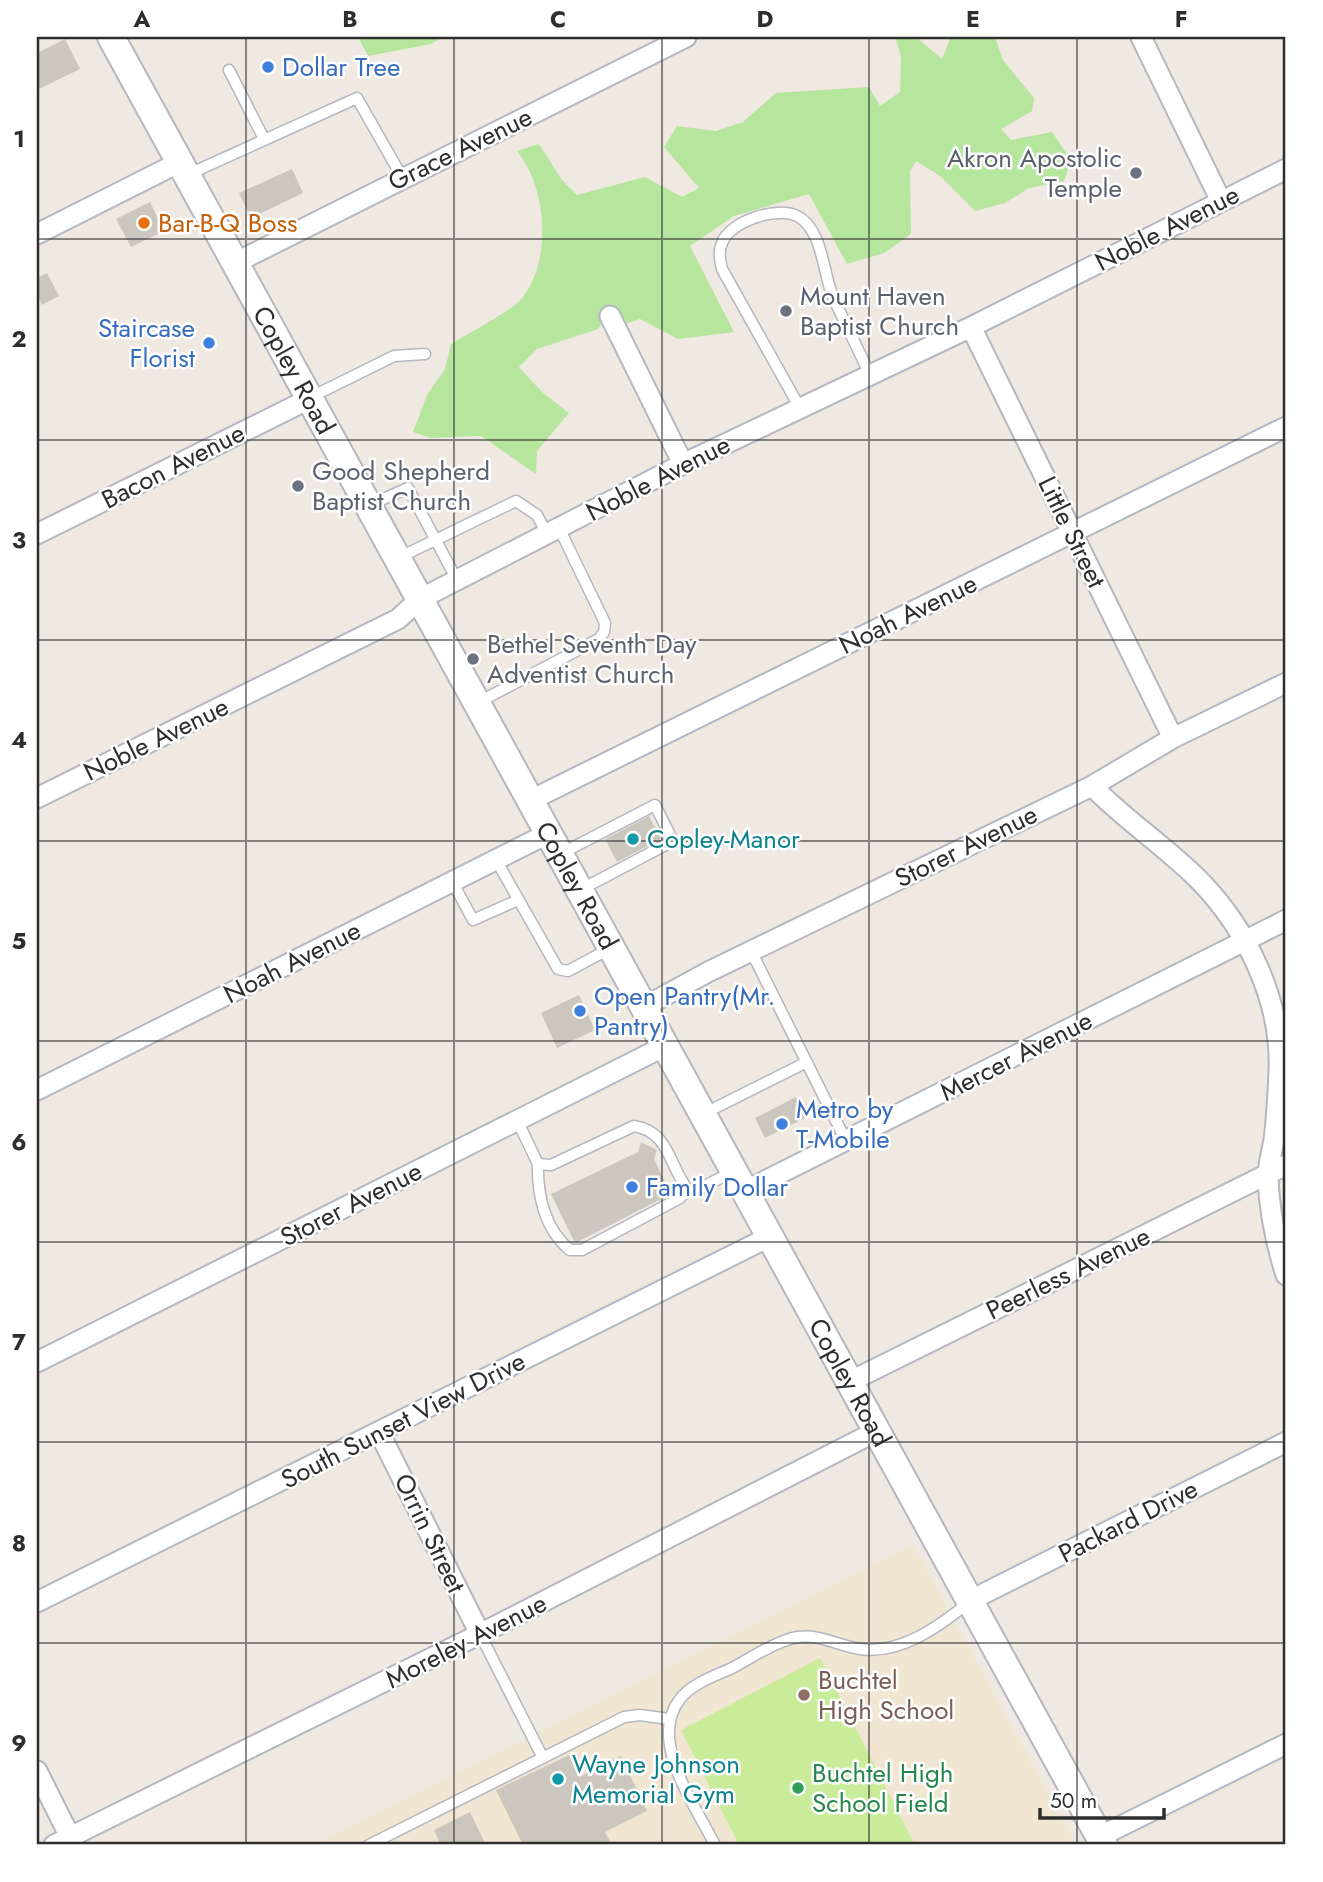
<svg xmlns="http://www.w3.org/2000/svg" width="1323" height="1882" viewBox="0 0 1323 1882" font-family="Jost,sans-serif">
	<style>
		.education { fill: #f0e6d1 }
		.green { fill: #b6e59e }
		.pitch { fill: #c9ec9a }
		.building { fill: #cbc7bf }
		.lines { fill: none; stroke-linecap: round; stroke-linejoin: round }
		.lane-casing { stroke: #b4b7c1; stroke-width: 13 }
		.street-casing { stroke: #b4b7c1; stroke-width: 23 }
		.secondary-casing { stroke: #b4b7c1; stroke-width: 30 }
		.lane { stroke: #fff; stroke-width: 10 }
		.street { stroke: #fff; stroke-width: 19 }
		.secondary { stroke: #fff; stroke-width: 26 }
		.grid { fill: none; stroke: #2e2e2e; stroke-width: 2; stroke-opacity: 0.55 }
		.shop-dot { fill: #3f7fe0; stroke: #fff; stroke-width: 2.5 }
		.worship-dot { fill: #6b7280; stroke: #fff; stroke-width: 2.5 }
		.food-dot { fill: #e8710a; stroke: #fff; stroke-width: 2.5 }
		.culture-dot { fill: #0f9aa8; stroke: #fff; stroke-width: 2.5 }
		.education-dot { fill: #8d6e63; stroke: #fff; stroke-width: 2.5 }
		.leisure-dot { fill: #2e9e5b; stroke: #fff; stroke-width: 2.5 }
		.labels { text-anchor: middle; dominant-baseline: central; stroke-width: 5; stroke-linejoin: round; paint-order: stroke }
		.shop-label { font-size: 26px; fill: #366cbe; stroke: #fff; text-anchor: start }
		.street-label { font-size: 26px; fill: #2e2e2e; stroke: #fff }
		.worship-label { font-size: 26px; fill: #5b616d; stroke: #fff; text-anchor: start }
		.food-label { font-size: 26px; fill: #c56008; stroke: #fff; text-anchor: start }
		.culture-label { font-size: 26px; fill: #0d838f; stroke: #fff; text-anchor: start }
		.education-label { font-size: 26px; fill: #785e54; stroke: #fff; text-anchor: start }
		.leisure-label { font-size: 26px; fill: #27864d; stroke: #fff; text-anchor: start }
		.neatline { fill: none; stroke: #2e2e2e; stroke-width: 2.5 }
		.grid-label { font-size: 23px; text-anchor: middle; font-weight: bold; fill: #2e2e2e }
	</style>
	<rect width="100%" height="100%" fill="#efe9e1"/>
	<path class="education" d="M 913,1545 L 1076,1845 L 314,1845 Z"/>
	<path class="green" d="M 358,37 L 443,37 L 431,44 L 368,56 Z
		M 895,37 L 916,37 L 942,59 L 951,37 L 995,37 L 1003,60 L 1034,98 L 1032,111 L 1001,129 L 1011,140 L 1052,132 L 1071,160 L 1064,181 L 1029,188 L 1005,203 L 975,211 L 940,176 L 916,161 L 910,171 L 911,234 L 884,253 L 847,264 L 809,194 L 734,216 L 690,246 L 734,332 L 678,339 L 640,319 L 625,324 L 613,305 L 598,329 L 537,349 L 519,367 L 542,392 L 569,413 L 537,451 L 536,474 L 481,436 L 431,438 L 413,432 L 427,395 L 445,369 L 451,344 C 467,334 514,310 523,297 C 552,259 547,188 517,151 L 539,144 L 562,180 L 577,195 L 645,177 L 682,197 L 699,188 L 664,147 L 677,126 L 716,131 L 743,122 L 776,93 L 869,87 L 880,106 L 900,92 L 901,56 Z"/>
	<path class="pitch" d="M 820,1658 L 915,1845 L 739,1845 L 681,1730 Z"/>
	<path class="building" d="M 65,39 L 80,69 L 37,90 L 37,53 Z
		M 292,169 L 303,193 L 251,218 L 239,193 Z
		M 150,202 L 164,231 L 131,247 L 116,219 Z
		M 47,273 L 59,296 L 42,305 L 37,294 L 37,278 Z
		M 649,816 L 661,839 L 617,862 L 605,839 Z
		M 579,995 L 595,1030 L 557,1048 L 541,1013 Z
		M 796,1097 L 807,1117 L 765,1138 L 755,1118 Z
		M 641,1142 L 657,1150 L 654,1159 L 671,1194 L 575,1243 L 551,1194 L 638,1152 Z
		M 569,1755 L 579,1777 L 621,1756 L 647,1811 L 605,1832 L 612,1845 L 523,1845 L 496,1790 Z
		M 470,1812 L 486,1845 L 441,1845 L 434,1830 Z"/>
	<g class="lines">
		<defs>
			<path id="lane" d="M 229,70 L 264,139
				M 189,174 L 357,98 L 402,177
				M 309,398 L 394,356 L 425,354
				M 800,408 L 722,269 C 720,260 718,252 722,243 C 730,221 777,206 797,216 C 823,229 823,274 833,297 C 845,323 858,349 870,375
				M 370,505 L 408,488 L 457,580
				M 398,558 L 516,501 L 537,515 L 547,534
				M 477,703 L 599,639 L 604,632 L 605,623 L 559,528
				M 562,853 L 655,805 L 673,841 L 582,889
				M 496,860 L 558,969 L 568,971 L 611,948
				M 452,881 L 473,920 L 518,900
				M 751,951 L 846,1141
				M 703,1114 L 807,1062
				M 517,1120 L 538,1164 L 551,1165 L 634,1126 C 669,1131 669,1166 688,1190 L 697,1190 L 734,1171
				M 538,1164 C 537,1195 545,1230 570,1250 L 582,1250 L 680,1198 L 688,1190
				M 480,1634 L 543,1758
				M 369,1845 L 624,1717 L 640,1715 L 669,1719
				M 715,1845 C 696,1806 647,1741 680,1699 C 691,1684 714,1676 730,1669 C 750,1659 775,1641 798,1637 C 820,1634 839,1646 860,1649 C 900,1655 940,1626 969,1602"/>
			<path id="street" d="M 1141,37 L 1221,201
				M 37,234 L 180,162
				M 235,263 L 686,37
				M 610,316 L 683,464
				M 971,327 L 1173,738
				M 37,534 L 309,399
				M 1092,786 C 1125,820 1165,846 1199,880 C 1247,929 1282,1001 1279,1071 C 1278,1094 1277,1117 1274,1140 C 1272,1152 1268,1164 1268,1176 C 1269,1209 1276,1244 1286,1275
				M 37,798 L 398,619 L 420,599 L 683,464 L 971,327 L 1286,169
				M 529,801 L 1286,427
				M 644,1007 L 708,972 L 1092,786 L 1173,738 L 1286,683
				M 37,1090 L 547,834
				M 745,1191 L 1286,920
				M 37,1362 L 665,1046
				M 849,1382 L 1286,1165
				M 379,1432 L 480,1634
				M 971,1600 L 1286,1442
				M 37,1602 L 769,1237
				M 37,1771 L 74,1845
				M 1099,1837 L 1286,1744
				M 54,1845 L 480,1634 L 875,1432"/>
			<g id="secondary">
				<path id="s1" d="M 111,37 L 1104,1845"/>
			</g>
		</defs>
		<use href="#lane" class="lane-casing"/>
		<use href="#street" class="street-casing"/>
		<use href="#secondary" class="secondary-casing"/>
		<use href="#lane" class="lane"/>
		<use href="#street" class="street"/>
		<use href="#secondary" class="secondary"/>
	</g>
	<path class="grid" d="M 246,37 L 246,1845M 454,37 L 454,1845M 662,37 L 662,1845M 869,37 L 869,1845M 1077,37 L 1077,1845M 37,239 L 1286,239M 37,440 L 1286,440M 37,640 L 1286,640M 37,841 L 1286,841M 37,1041 L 1286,1041M 37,1242 L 1286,1242M 37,1442 L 1286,1442M 37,1643 L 1286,1643"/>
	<g class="shop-dot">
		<circle cx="268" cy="67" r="7"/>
		<circle cx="209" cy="343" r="7"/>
		<circle cx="580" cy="1011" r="7"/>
		<circle cx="782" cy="1124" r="7"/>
		<circle cx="632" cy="1187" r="7"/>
	</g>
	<g class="worship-dot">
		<circle cx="1136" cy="173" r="7"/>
		<circle cx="786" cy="311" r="7"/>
		<circle cx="298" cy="486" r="7"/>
		<circle cx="473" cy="659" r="7"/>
	</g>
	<circle class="food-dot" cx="144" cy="223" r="7"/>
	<g class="culture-dot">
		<circle cx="633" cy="839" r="7"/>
		<circle cx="558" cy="1779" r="7"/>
	</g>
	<circle class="education-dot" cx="804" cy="1695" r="7"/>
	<circle class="leisure-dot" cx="798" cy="1788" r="7"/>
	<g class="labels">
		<g class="shop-label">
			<text x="282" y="67">Dollar Tree</text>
			<text x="195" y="328" text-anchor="end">Staircase<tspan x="195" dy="30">Florist</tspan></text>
			<text x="594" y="996">Open Pantry(Mr.<tspan x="594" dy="30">Pantry)</tspan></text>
			<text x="796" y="1109">Metro by<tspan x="796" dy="30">T-Mobile</tspan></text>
			<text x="646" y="1187">Family Dollar</text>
		</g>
		<g class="street-label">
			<text transform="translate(460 149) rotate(-26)">Grace Avenue</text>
			<text transform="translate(1167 228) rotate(-27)">Noble Avenue</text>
			<text stroke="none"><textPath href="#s1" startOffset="380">Copley Road</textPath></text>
			<text transform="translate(173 466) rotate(-27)">Bacon Avenue</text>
			<text transform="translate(658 478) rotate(-27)">Noble Avenue</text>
			<text transform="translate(1072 532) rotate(64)">Little Street</text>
			<text transform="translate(908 614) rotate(-26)">Noah Avenue</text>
			<text transform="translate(156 739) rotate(-26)">Noble Avenue</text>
			<text transform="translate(966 846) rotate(-26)">Storer Avenue</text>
			<text stroke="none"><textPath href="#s1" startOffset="968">Copley Road</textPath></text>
			<text transform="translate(292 962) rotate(-27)">Noah Avenue</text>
			<text transform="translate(1016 1056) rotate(-27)">Mercer Avenue</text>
			<text transform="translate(351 1204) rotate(-27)">Storer Avenue</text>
			<text transform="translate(1068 1273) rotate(-26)">Peerless Avenue</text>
			<text stroke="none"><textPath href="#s1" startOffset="1535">Copley Road</textPath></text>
			<text transform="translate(403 1420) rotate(-27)">South Sunset View Drive</text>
			<text transform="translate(1128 1521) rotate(-27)">Packard Drive</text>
			<text transform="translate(430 1533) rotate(64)">Orrin Street</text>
			<text transform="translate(466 1641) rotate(-27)">Moreley Avenue</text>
		</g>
		<g class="worship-label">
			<text x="1122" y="158" text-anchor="end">Akron Apostolic<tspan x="1122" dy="30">Temple</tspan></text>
			<text x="800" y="296">Mount Haven<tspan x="800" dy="30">Baptist Church</tspan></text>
			<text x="312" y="471">Good Shepherd<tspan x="312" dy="30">Baptist Church</tspan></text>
			<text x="487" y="644">Bethel Seventh Day<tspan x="487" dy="30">Adventist Church</tspan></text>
		</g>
		<g class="food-label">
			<text x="158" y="223">Bar-B-Q Boss</text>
		</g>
		<g class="culture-label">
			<text x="647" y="839">Copley-Manor</text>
			<text x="572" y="1764">Wayne Johnson<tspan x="572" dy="30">Memorial Gym</tspan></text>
		</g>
		<g class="education-label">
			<text x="818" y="1680">Buchtel<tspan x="818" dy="30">High School</tspan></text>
		</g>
		<g class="leisure-label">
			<text x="812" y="1773">Buchtel High<tspan x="812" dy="30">School Field</tspan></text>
		</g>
	</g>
	<rect width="1323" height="1882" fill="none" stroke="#ffffff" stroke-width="77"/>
	<path d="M1040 1808v10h124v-10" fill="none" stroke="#2e2e2e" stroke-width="3.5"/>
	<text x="1050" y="1808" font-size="21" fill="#2e2e2e" stroke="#ffffff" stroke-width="5" paint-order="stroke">50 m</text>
	<rect x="38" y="38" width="1246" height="1805" class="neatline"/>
	<g class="grid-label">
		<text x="142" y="27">A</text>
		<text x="350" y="27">B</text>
		<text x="558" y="27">C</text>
		<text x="765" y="27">D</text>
		<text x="973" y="27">E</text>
		<text x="1181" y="27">F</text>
		<text x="19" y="147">1</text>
		<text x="19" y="347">2</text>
		<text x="19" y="548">3</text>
		<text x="19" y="748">4</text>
		<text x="19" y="949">5</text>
		<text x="19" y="1150">6</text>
		<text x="19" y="1350">7</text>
		<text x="19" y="1551">8</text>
		<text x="19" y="1751">9</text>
	</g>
</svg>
